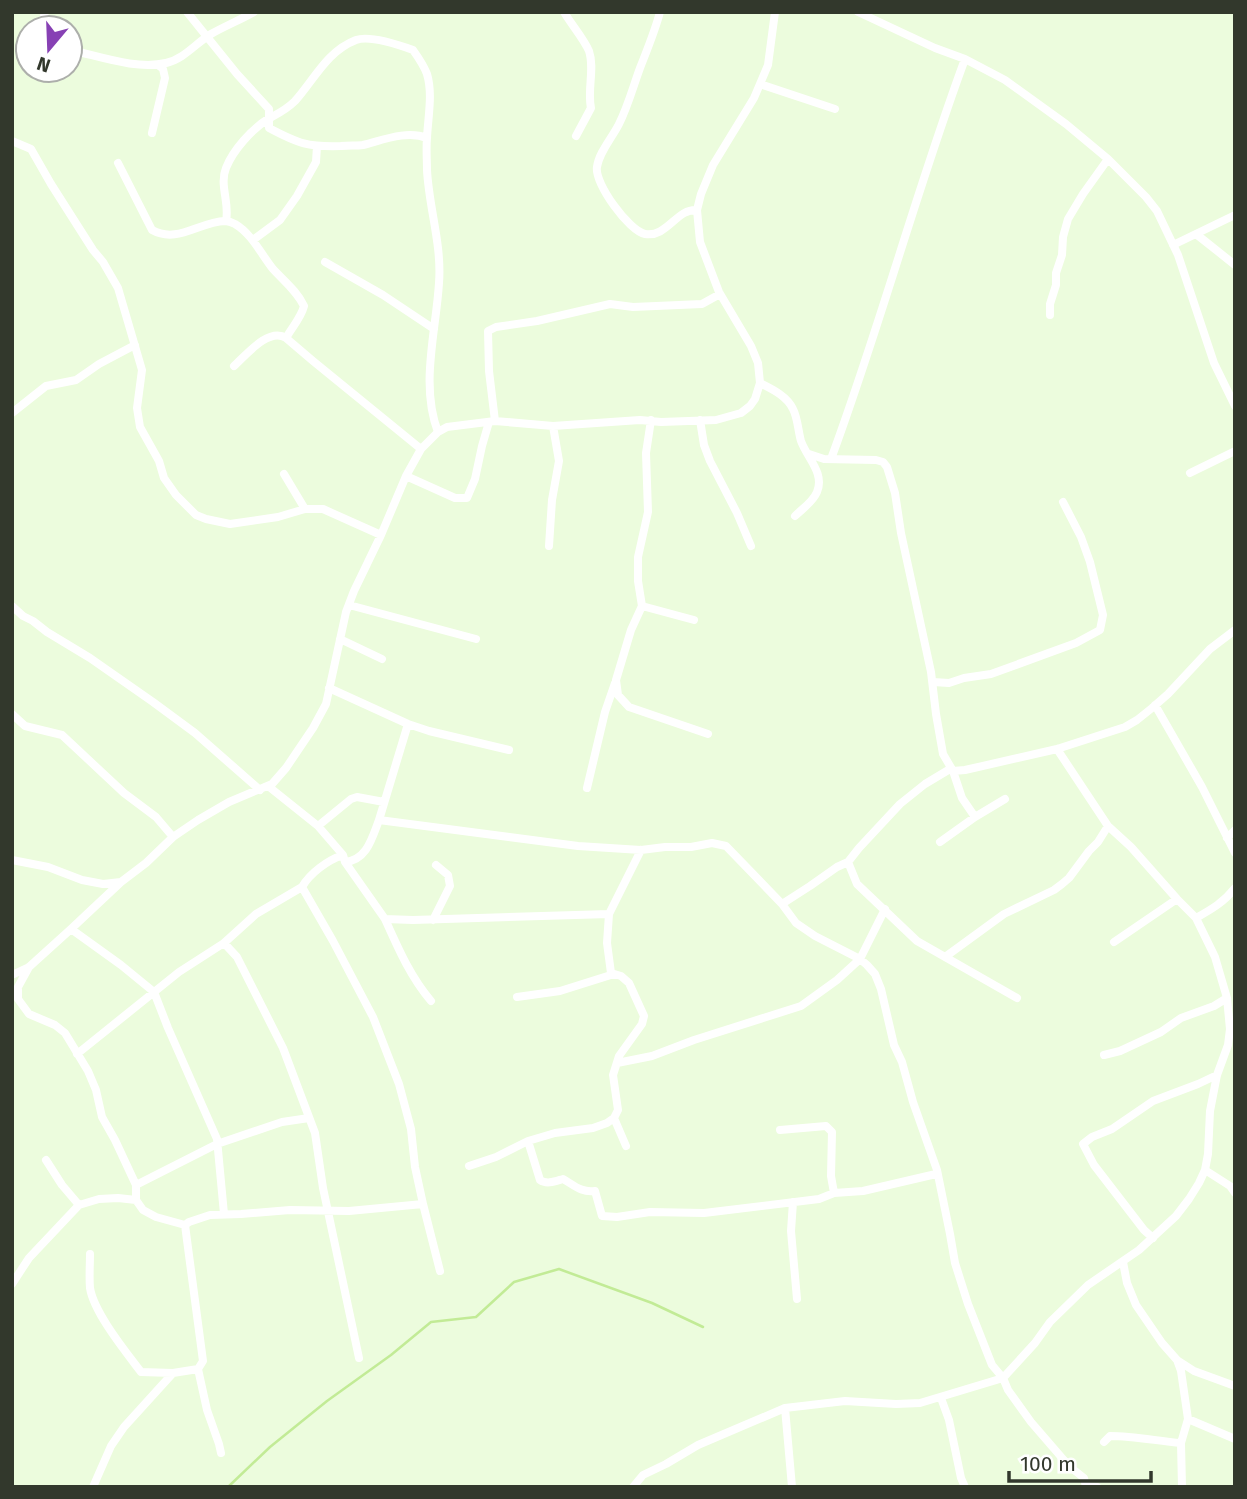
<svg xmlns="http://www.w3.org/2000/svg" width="1247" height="1499" viewBox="0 0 1247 1499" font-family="'Fira Sans',sans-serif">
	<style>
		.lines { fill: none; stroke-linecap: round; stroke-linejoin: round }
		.stream { stroke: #c2eb96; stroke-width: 2.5 }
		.street { stroke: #fff; stroke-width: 8 }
	</style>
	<rect width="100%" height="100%" fill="#ecfcdd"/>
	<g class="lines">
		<path class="stream" d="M 228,1487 L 270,1447 L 327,1401 L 391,1355 L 431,1322 L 476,1317 L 514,1282 L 559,1269 L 652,1303 L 703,1327"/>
		<path class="street" d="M 187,12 L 237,74 L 269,109 L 269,128 C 299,144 308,147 341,146 C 349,145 356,146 363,145 C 383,140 407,130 427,138
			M 564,12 C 571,24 584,39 589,51 C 595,68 587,90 591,108 L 576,136
			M 660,12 C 655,31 647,50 640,68 C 633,87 628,106 619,124 C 612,138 599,152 597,167 C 594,183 629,231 645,234 C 667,238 677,208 697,210
			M 858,12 L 935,48 L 965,59 L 1005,80 L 1066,124 L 1108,159 L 1146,197 L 1157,211 L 1178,255 L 1214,363 L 1235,406
			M 41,28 L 45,12
			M 70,50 C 99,56 136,70 166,63 C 184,59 196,43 211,34 C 225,26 240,20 254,12
			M 760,84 L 835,109
			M 152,133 L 165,78 L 163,69 L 158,65
			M 12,141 L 31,149 L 51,184 L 93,250 L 103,262 L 118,288 L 142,370 L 137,408 L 140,427 L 159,461 L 164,478 L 176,495 L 196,515 L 206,519 L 230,524 L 278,517 L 305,509 L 323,509 L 381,535
			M 118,163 L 152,230 C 177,244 199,222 225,221 C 227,221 233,223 235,224 C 252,234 261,254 273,269 C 284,281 297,291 304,306 C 301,318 292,327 286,338 L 313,361 L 421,449
			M 226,221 C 230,203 219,185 226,168 C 233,150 252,129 268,119 C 279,113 286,110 295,101 C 314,80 327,51 356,40 C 370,35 399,45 413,50 C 418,57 424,66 427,74 C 433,94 428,117 427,138 C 426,149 427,160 427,170 C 429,208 442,245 439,283 C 436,332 420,385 438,432
			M 1196,234 L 1235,265
			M 253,240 L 280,220 L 297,196 L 316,162 L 317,146
			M 1173,245 L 1235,215
			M 325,262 L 383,295 L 434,329
			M 1050,315 L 1050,304 L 1056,285 L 1056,273 L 1062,255 L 1063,237 L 1068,219 L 1083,194 L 1108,159
			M 234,366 C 246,355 269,327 286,338
			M 760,383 C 772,389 787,396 793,409 C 798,419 798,431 801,441 C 807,458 825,473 817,492 C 813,502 802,509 795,516
			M 12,413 L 46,386 L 76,380 L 99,364 L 135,345
			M 651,420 L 646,453 L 648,512 L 638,557 L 638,581 L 642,606 L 631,630 L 616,680 L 618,695 L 629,707 L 708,734
			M 700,420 L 704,445 L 710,461 L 737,513 L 751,546
			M 495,421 L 489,371 L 488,331 L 496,327 L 537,321 L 610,304 L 633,307 L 702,304 L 720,294
			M 809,454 L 824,459 L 876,460 L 883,462 L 887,467 L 895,493 L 901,533 L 931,672 L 936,714 L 943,754 L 953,771 L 962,798 L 975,817
			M 831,459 C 880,327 916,191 965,59
			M 1190,473 L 1235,451
			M 284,474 L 305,509
			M 406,476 L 455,498 L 467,498 L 475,479 L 482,446 L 489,422
			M 549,546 L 552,500 L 559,461 L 553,426
			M 349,605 L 476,639
			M 12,606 L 23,616 L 33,621 L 47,632 L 90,658 L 153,702 L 195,733 L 260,790
			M 642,606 L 694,620
			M 340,639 L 382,659
			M 933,682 L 949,683 L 964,678 L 991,674 L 1076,643 L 1100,630 L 1103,615 L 1090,562 L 1081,537 L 1063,502
			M 329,688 L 408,724 L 429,731 L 509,750
			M 1155,705 L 1202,787 L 1235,853
			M 12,714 L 25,726 L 62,735 L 124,793 L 156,817 L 173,837
			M 950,769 L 953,771 L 965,770 L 1057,749 L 1125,727 L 1137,720 L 1152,708 L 1168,694 L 1210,649 L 1235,630
			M 268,786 L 318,826 L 343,855 L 345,862 C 367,860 372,838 379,820 L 578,846 L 641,850 L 665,847 L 691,847 L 712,843 L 726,846 L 782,904 L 796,923 L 815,936 L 860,959 L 867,965 L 875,974 L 881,989 L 894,1045 L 902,1062 L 913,1102 L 937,1170 L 950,1234 L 955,1263 L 968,1304 L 992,1365 L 1003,1378 L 1008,1390 L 1031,1422 L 1069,1466 L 1084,1478 L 1086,1487
			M 587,788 L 605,712 L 615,683
			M 379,820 L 408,724
			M 318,826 L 351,799 L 357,797 L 384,802
			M 1227,838 L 1235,830
			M 940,842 L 975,817 L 1005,799
			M 343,855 C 328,860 310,873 302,887 L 333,941 L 373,1017 L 399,1084 L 411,1129 L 415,1167 L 423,1204 L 440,1271
			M 12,860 L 48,867 L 82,880 L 103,884 L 121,882 L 146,863 L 173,837 L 198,820 L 229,802 L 272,784 L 286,768 L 313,728 L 326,704 L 346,612 L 354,591 L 381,535 L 406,476 L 421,449 L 438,432 L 447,427 L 495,421 L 553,426 L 640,420 L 661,422 L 716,420 L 741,413 L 750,406 L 755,399 L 760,383 L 758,363 L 751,346 L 719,292 L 700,242 L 697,210 L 701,194 L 713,165 L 754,98 L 768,65 L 775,12
			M 345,862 L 385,919 L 413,920 L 609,914
			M 848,862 L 857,884 L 917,941 L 1017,998
			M 782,904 L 810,886 L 837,867 L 848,862 L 859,848 L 900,804 L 925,784 L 950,769
			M 1196,918 C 1212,909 1224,902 1235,888
			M 385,919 C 398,948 410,976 431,1001
			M 433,920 L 450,886 L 448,875 L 436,865
			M 71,929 L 121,965 L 154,992 L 168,1028 L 217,1139 L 224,1214
			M 1114,942 L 1177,899
			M 224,943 L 237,957 L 283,1048 L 315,1133 L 323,1188 L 359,1358
			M 945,957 L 1004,914 L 1054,890 L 1062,884 L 1069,878 L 1089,851 L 1098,842 L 1108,826
			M 29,967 L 18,987 L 18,999 L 29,1014 L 55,1025 L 65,1033 L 88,1071 L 96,1090 L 102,1117 L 115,1140 L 136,1185 L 136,1200 L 143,1210 L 156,1217 L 185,1225 L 189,1222 L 210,1215 L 241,1214 L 290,1210 L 349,1211 L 423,1204
			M 12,975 L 29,967 L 71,929 L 121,882
			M 517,997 L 560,991 L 614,974
			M 77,1054 L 179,972 L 224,943 L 256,914 L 302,887
			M 1104,1055 L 1120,1051 L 1161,1032 L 1181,1018 L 1214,1006 L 1227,998
			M 617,1063 L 652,1056 L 694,1040 L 801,1006 L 837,980 L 860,959 L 885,909
			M 614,1118 L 626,1146
			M 780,1130 L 826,1126 L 832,1132 L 831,1176 L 834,1193
			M 528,1141 L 540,1180 C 547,1185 556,1181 563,1179 C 574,1185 581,1193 595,1191 L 602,1216 L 617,1217 L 650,1212 L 704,1213 L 819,1199 L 834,1193 L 863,1191 L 936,1174
			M 46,1160 L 62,1185 L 79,1205
			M 469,1166 L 496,1157 L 528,1141 L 555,1133 L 593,1128 L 607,1123 L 614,1118 L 618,1110 L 613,1075 L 619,1056 L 642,1024 L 644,1016 L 629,983 L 621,976 L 611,973 L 607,943 L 609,914 L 641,850
			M 1205,1170 L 1230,1186 L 1235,1193
			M 136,1185 L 217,1144 L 282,1122 L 309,1118
			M 793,1202 L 791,1231 L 797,1299
			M 1153,1238 L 1144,1230 L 1094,1165 L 1083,1144 L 1092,1137 L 1112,1129 L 1153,1101 L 1198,1084 L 1217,1075
			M 90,1254 C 90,1265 89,1277 90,1288 C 94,1313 126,1352 141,1372 L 173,1373
			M 1123,1262 L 1127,1283 L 1136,1305 L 1162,1343 L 1177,1360 L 1181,1371 L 1188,1419 L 1181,1443 L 1182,1487
			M 12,1284 L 29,1258 L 79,1205 L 99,1199 L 118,1198 L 136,1200
			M 1177,1360 L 1194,1371 L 1235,1386
			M 198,1369 L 207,1410 L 219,1444 L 221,1453
			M 941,1398 L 949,1420 L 961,1478 L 965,1487
			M 785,1408 L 792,1487
			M 1188,1419 L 1235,1439
			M 1104,1442 L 1110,1436 C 1134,1436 1157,1441 1181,1443
			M 1086,1486 L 1097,1487
			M 93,1487 L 111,1446 L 124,1427 L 173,1373 L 198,1369 L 203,1361 L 185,1225
			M 633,1487 L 643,1475 L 666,1464 L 698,1445 L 785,1408 L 845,1401 L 896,1404 L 920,1403 L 1003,1378 L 1035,1343 L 1050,1322 L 1088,1285 L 1139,1250 L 1176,1216 L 1189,1199 L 1199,1183 L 1205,1170 L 1208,1154 L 1210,1111 L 1217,1075 L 1228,1045 L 1230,1029 L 1227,998 L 1215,957 L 1196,918 L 1177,899 L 1131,847 L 1108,826 L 1057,749"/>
	</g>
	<rect width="1247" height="1499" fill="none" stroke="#32382c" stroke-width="28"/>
	<g transform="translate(49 49) rotate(199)"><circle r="33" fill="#ffffff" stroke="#adafab" stroke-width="2"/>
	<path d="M0-5L12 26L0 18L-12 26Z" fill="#8741b4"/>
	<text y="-10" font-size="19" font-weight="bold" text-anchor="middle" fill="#32382c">N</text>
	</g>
	<path d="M1009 1471v10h142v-10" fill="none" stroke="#32382c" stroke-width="3.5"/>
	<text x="1020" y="1471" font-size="21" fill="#32382c" stroke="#ffffff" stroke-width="5" paint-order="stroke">100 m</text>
</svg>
